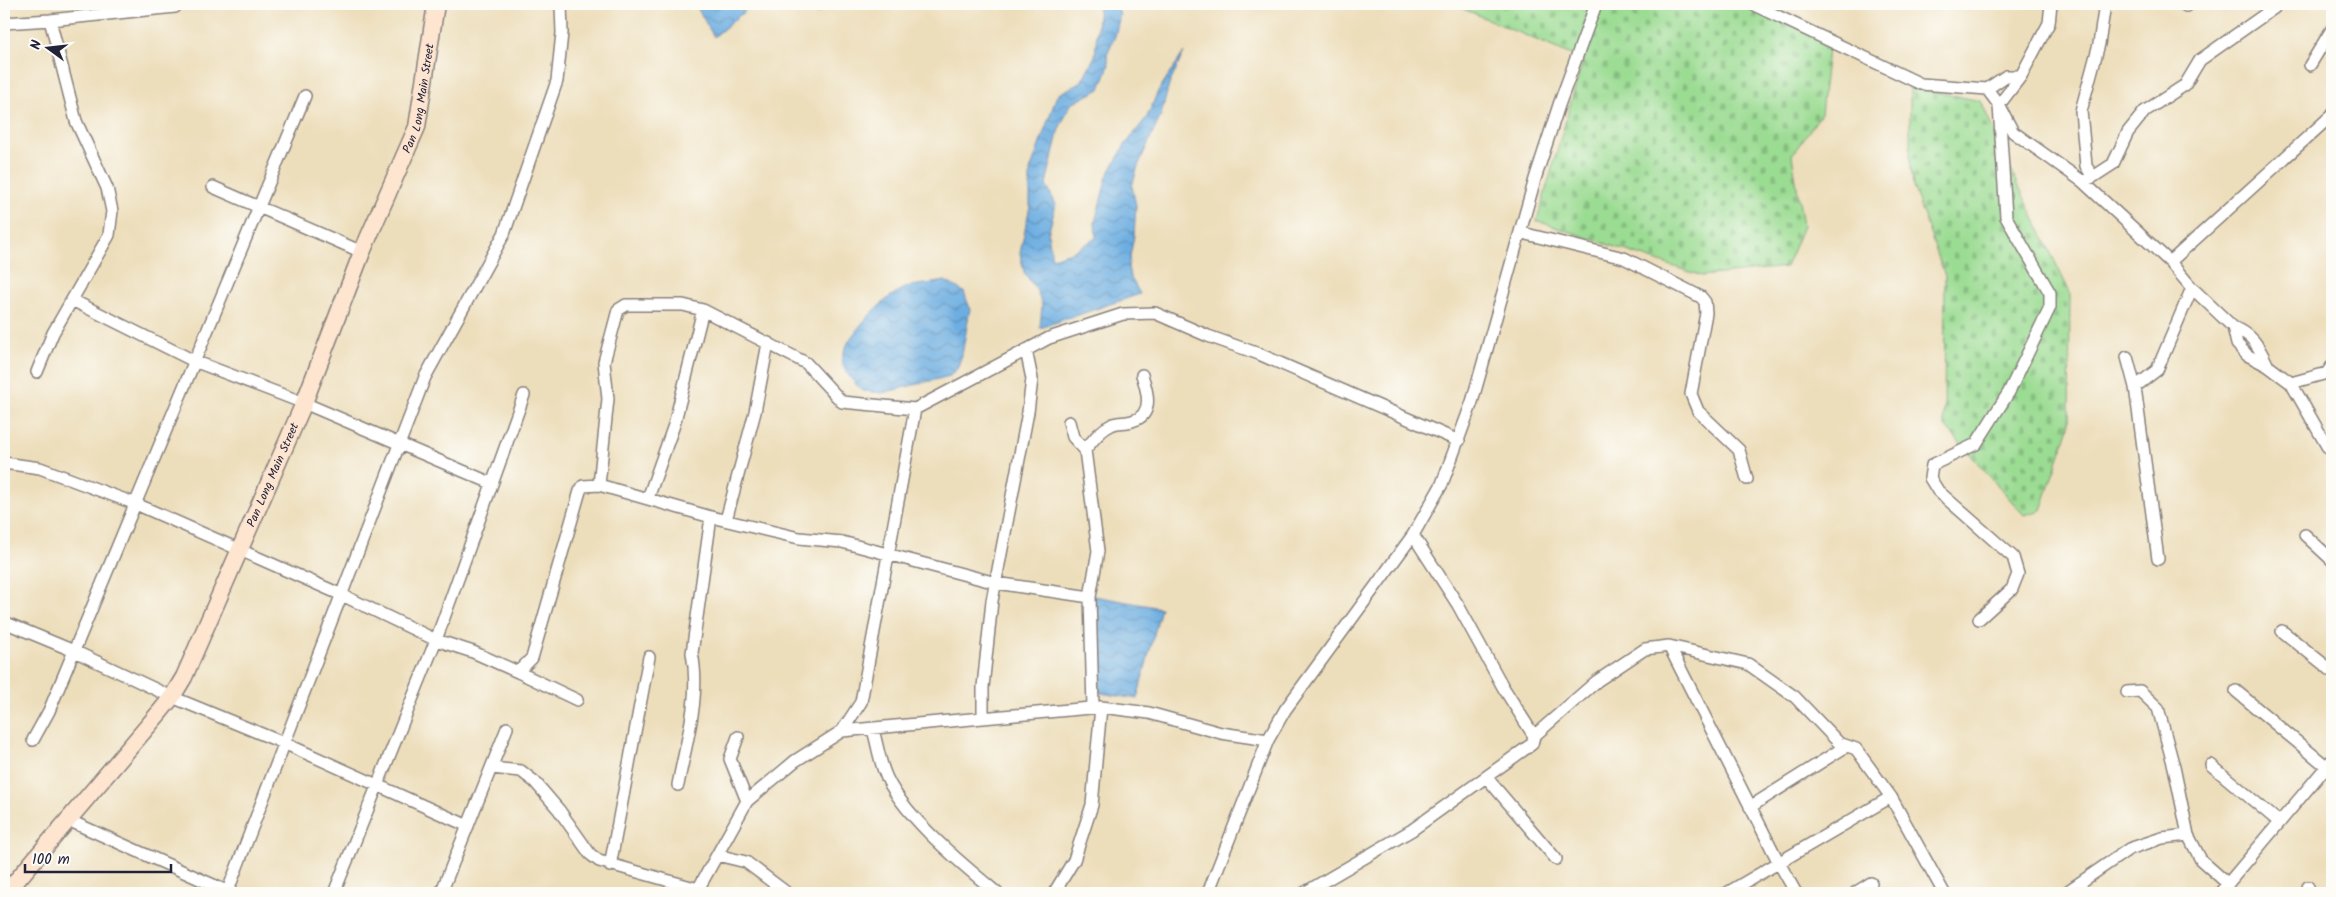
<svg xmlns="http://www.w3.org/2000/svg" width="2336" height="897" viewBox="0 0 2336 897" font-family="Kalam,sans-serif">
	<style>
		.cemetery { fill: url(#cemetery-stones); stroke: #5e7f67 }
		.water { fill: url(#water-waves); stroke: #48688e }
		.lines { fill: none; stroke-linecap: round; stroke-linejoin: round }
		.street-casing { stroke: #88807b; stroke-width: 14 }
		.secondary-casing { stroke: #88807b; stroke-width: 19 }
		.street { stroke: #fff; stroke-width: 11 }
		.secondary { stroke: #fde5d0; stroke-width: 16 }
		.labels { text-anchor: middle; dominant-baseline: central; stroke-width: 4; stroke-linejoin: round; paint-order: stroke }
		.street-label { font-size: 12px; fill: #22223b; stroke: #fdfcf7 }
	</style>
	<defs>
		<pattern id="cemetery-stones" width="16" height="16" patternUnits="userSpaceOnUse" patternTransform="scale(1.25)"><rect width="16" height="16" fill="#9bdc93"/><path d="M2 7V4a2 2 0 0 1 4 0v3zM10 15v-3a2 2 0 0 1 4 0v3z" fill="#85bc80"/></pattern>
		<pattern id="water-waves" width="16" height="10" patternUnits="userSpaceOnUse" patternTransform="scale(1.25)"><rect width="16" height="10" fill="#6daee1"/><path d="M0 5q4-4 8 0t8 0" fill="none" stroke="#598db8"/></pattern>
	</defs>
	<rect width="100%" height="100%" fill="#fdfcf7"/>
	<filter id="ink" filterUnits="userSpaceOnUse"><feTurbulence type="fractalNoise" baseFrequency=".02" numOctaves="2"/><feDisplacementMap in="SourceGraphic" scale="10" xChannelSelector="R" yChannelSelector="G"/><feConvolveMatrix kernelMatrix="1 2 1 2 8 2 1 2 1" color-interpolation-filters="sRGB"/></filter>
	<filter id="wash" filterUnits="userSpaceOnUse"><feTurbulence type="fractalNoise" baseFrequency=".0096" numOctaves="4" result="noise"/><feDisplacementMap in="SourceGraphic" scale="20" xChannelSelector="R" yChannelSelector="G"/><feGaussianBlur stdDeviation="1.12" result="paint"/><feColorMatrix in="noise" values="0 0 0 0 0 0 0 0 0 0 0 0 0 0 0 0 0 1.4 0 .05"/><feComposite in="paint" operator="in"/></filter>
	<g filter="url(#wash)">
		<rect width="100%" height="100%" fill="#eddebb"/>
		<path class="cemetery" d="M 1452,4 L 1748,4 L 1829,40 L 1821,114 L 1792,155 L 1803,226 L 1786,267 L 1702,276 L 1537,221 L 1583,60 Z
			M 1910,87 L 1981,101 L 2003,153 L 2070,293 L 2069,427 L 2041,510 L 2024,515 L 1944,425 L 1945,276 L 1913,186 L 1910,157 Z"/>
		<path class="water" d="M 695,4 L 753,4 L 714,37 Z
			M 800,4 L 830,4 L 818,13 Z
			M 1099,4 L 1116,4 L 1120,15 L 1115,36 L 1107,54 L 1109,65 L 1100,89 L 1071,104 L 1059,129 L 1046,184 L 1056,205 L 1048,234 L 1052,258 L 1074,251 L 1096,238 L 1095,222 L 1107,176 L 1125,145 L 1147,117 L 1158,91 L 1184,52 L 1169,85 L 1161,115 L 1138,166 L 1132,186 L 1136,206 L 1134,236 L 1128,267 L 1130,276 L 1140,294 L 1040,328 L 1042,305 L 1037,291 L 1024,272 L 1020,253 L 1030,206 L 1030,171 L 1057,95 L 1081,82 L 1095,56 Z
			M 945,281 L 964,292 L 970,309 L 962,355 L 957,369 L 950,376 L 882,393 L 863,391 C 856,385 842,370 842,360 C 843,338 882,300 900,290 C 912,284 932,284 945,281 Z
			M 1094,596 L 1161,608 L 1137,699 L 1100,693 Z"/>
	</g>
	<g filter="url(#ink)">
		<g class="lines">
			<defs>
				<path id="street" d="M 1752,4 L 1921,84 L 1987,89 L 1999,105 L 2013,132 L 2082,181 L 2170,262 L 2192,288 L 2233,327 L 2237,344 L 2247,355 L 2268,366 L 2291,383 L 2327,446 L 2332,451
					M 2186,6 L 2188,4
					M 4,23 L 50,20 L 175,7
					M 2310,65 L 2332,29
					M 1987,89 L 2006,76 L 2021,76 L 2049,23 L 2051,4
					M 2093,177 L 2086,166 L 2081,111 L 2099,44 L 2105,4
					M 2082,181 L 2093,177 L 2113,164 L 2128,132 L 2145,111 L 2185,85 L 2200,60 L 2274,8 L 2276,4
					M 213,187 L 362,252
					M 1522,233 L 1624,258 L 1701,297 L 1705,302 L 1706,313 L 1691,394 L 1698,411 L 1739,450 L 1747,479
					M 2170,262 L 2332,115
					M 72,300 L 194,361 L 304,403 L 491,483
					M 2233,327 C 2254,335 2258,346 2268,366
					M 2127,357 L 2135,387 L 2158,559
					M 37,372 L 53,333 L 109,235 L 112,211 L 107,188 L 76,121 L 50,20
					M 2291,383 L 2327,373 L 2332,366
					M 2135,387 L 2157,370 L 2192,288
					M 1069,422 L 1073,437 L 1085,450
					M 4,463 L 40,468 L 136,504 L 342,595 L 436,640 L 473,652 L 518,672 L 532,658 L 580,491 L 583,486 L 599,485 L 711,517 L 799,538 L 842,542 L 996,583 L 1090,597
					M 599,485 L 608,399 L 604,362 L 618,310 L 626,305 L 683,305 L 703,310 L 806,363 L 842,402 L 915,409 L 1049,338 L 1123,314 L 1155,313 L 1208,336 L 1259,354 L 1459,441
					M 648,498 L 674,425 L 703,310
					M 726,520 L 755,412 L 768,343
					M 2305,535 L 2332,560
					M 1979,619 L 2012,589 L 2018,574 L 2013,557 L 1938,491 L 1930,478 L 1932,465 L 1976,444 L 2009,392 L 2050,307 L 2050,293 L 2006,217 L 1999,105 L 2021,76
					M 4,622 L 74,651 L 172,697 L 286,744 L 468,826
					M 2282,631 L 2332,671
					M 1669,646 L 1779,863 L 1796,893
					M 518,672 L 577,700
					M 2236,691 L 2332,771
					M 2127,692 L 2140,691 L 2158,708 L 2174,767 L 2188,835 L 2201,860 L 2228,884
					M 1093,707 L 1090,597 L 1098,551 L 1085,450 C 1094,439 1100,430 1113,424 C 1119,422 1126,423 1132,421 C 1155,415 1147,390 1142,375
					M 983,717 L 983,687 L 992,601 L 1028,412 L 1032,379 L 1026,350
					M 873,730 C 877,743 879,758 884,771 C 899,813 962,864 997,893
					M 842,731 L 1101,707 L 1149,713 L 1221,733 L 1268,740
					M 1534,736 L 1597,681 L 1645,649 L 1669,646 L 1748,664 L 1795,697 L 1839,743 L 1856,749 L 1891,797 L 1944,893
					M 738,737 L 730,759 L 747,801
					M 33,740 L 49,711 L 305,96
					M 2211,765 L 2279,822
					M 491,768 L 521,771 L 535,782 L 559,810 L 590,854 L 599,861 L 698,889
					M 1487,778 L 1556,859
					M 678,785 C 686,742 701,697 692,653 L 711,517
					M 1750,807 L 1845,747
					M 68,820 L 231,893
					M 717,855 L 746,862 L 787,893
					M 610,866 L 649,657
					M 2308,887 L 2310,893
					M 227,893 L 425,377 L 504,234 L 557,81 L 562,33 L 561,4
					M 334,893 L 436,640 L 524,395
					M 441,893 L 507,728
					M 696,893 L 747,801 L 795,761 L 842,731 L 861,702 L 915,409
					M 1054,893 L 1074,860 L 1092,805 L 1101,707
					M 1208,893 L 1268,740 L 1285,710 L 1413,535 L 1442,484 L 1472,402 L 1535,179 L 1559,105 L 1596,4
					M 1304,893 L 1412,830 L 1532,744 L 1534,736 L 1503,687 L 1458,605 L 1413,535
					M 1727,893 L 1891,797
					M 1855,893 L 1871,883
					M 2065,893 L 2129,849 L 2162,838 L 2188,835
					M 2220,893 L 2332,760"/>
				<g id="secondary">
					<path id="s1" d="M 6,893 L 159,713 L 172,697 L 184,677 L 304,403 L 362,252 L 417,127 L 436,4"/>
				</g>
			</defs>
			<use href="#street" class="street-casing"/>
			<use href="#secondary" class="secondary-casing"/>
			<use href="#street" class="street"/>
			<use href="#secondary" class="secondary"/>
		</g>
	</g>
	<g class="labels">
		<g class="street-label">
			<text stroke="none"><textPath href="#s1" startOffset="906">Pan Long Main Street</textPath></text>
			<text stroke="none"><textPath href="#s1" startOffset="501">Pan Long Main Street</textPath></text>
		</g>
	</g>
	<rect width="2336" height="897" fill="none" stroke="#fdfcf7" stroke-width="20"/>
	<g transform="translate(48 48) rotate(285)" stroke="#fdfcf7" stroke-width="4" paint-order="stroke">
	<path d="M0-4L9 19L0 12L-9 19Z" fill="#22223b"/>
	<text y="-8" font-size="14" font-weight="bold" text-anchor="middle" fill="#22223b">N</text>
	</g>
	<path d="M25 864v8h146v-8" fill="none" stroke="#22223b" stroke-width="2.5"/>
	<text x="32" y="864" font-size="15" fill="#22223b" stroke="#fdfcf7" stroke-width="4" paint-order="stroke">100 m</text>
</svg>
